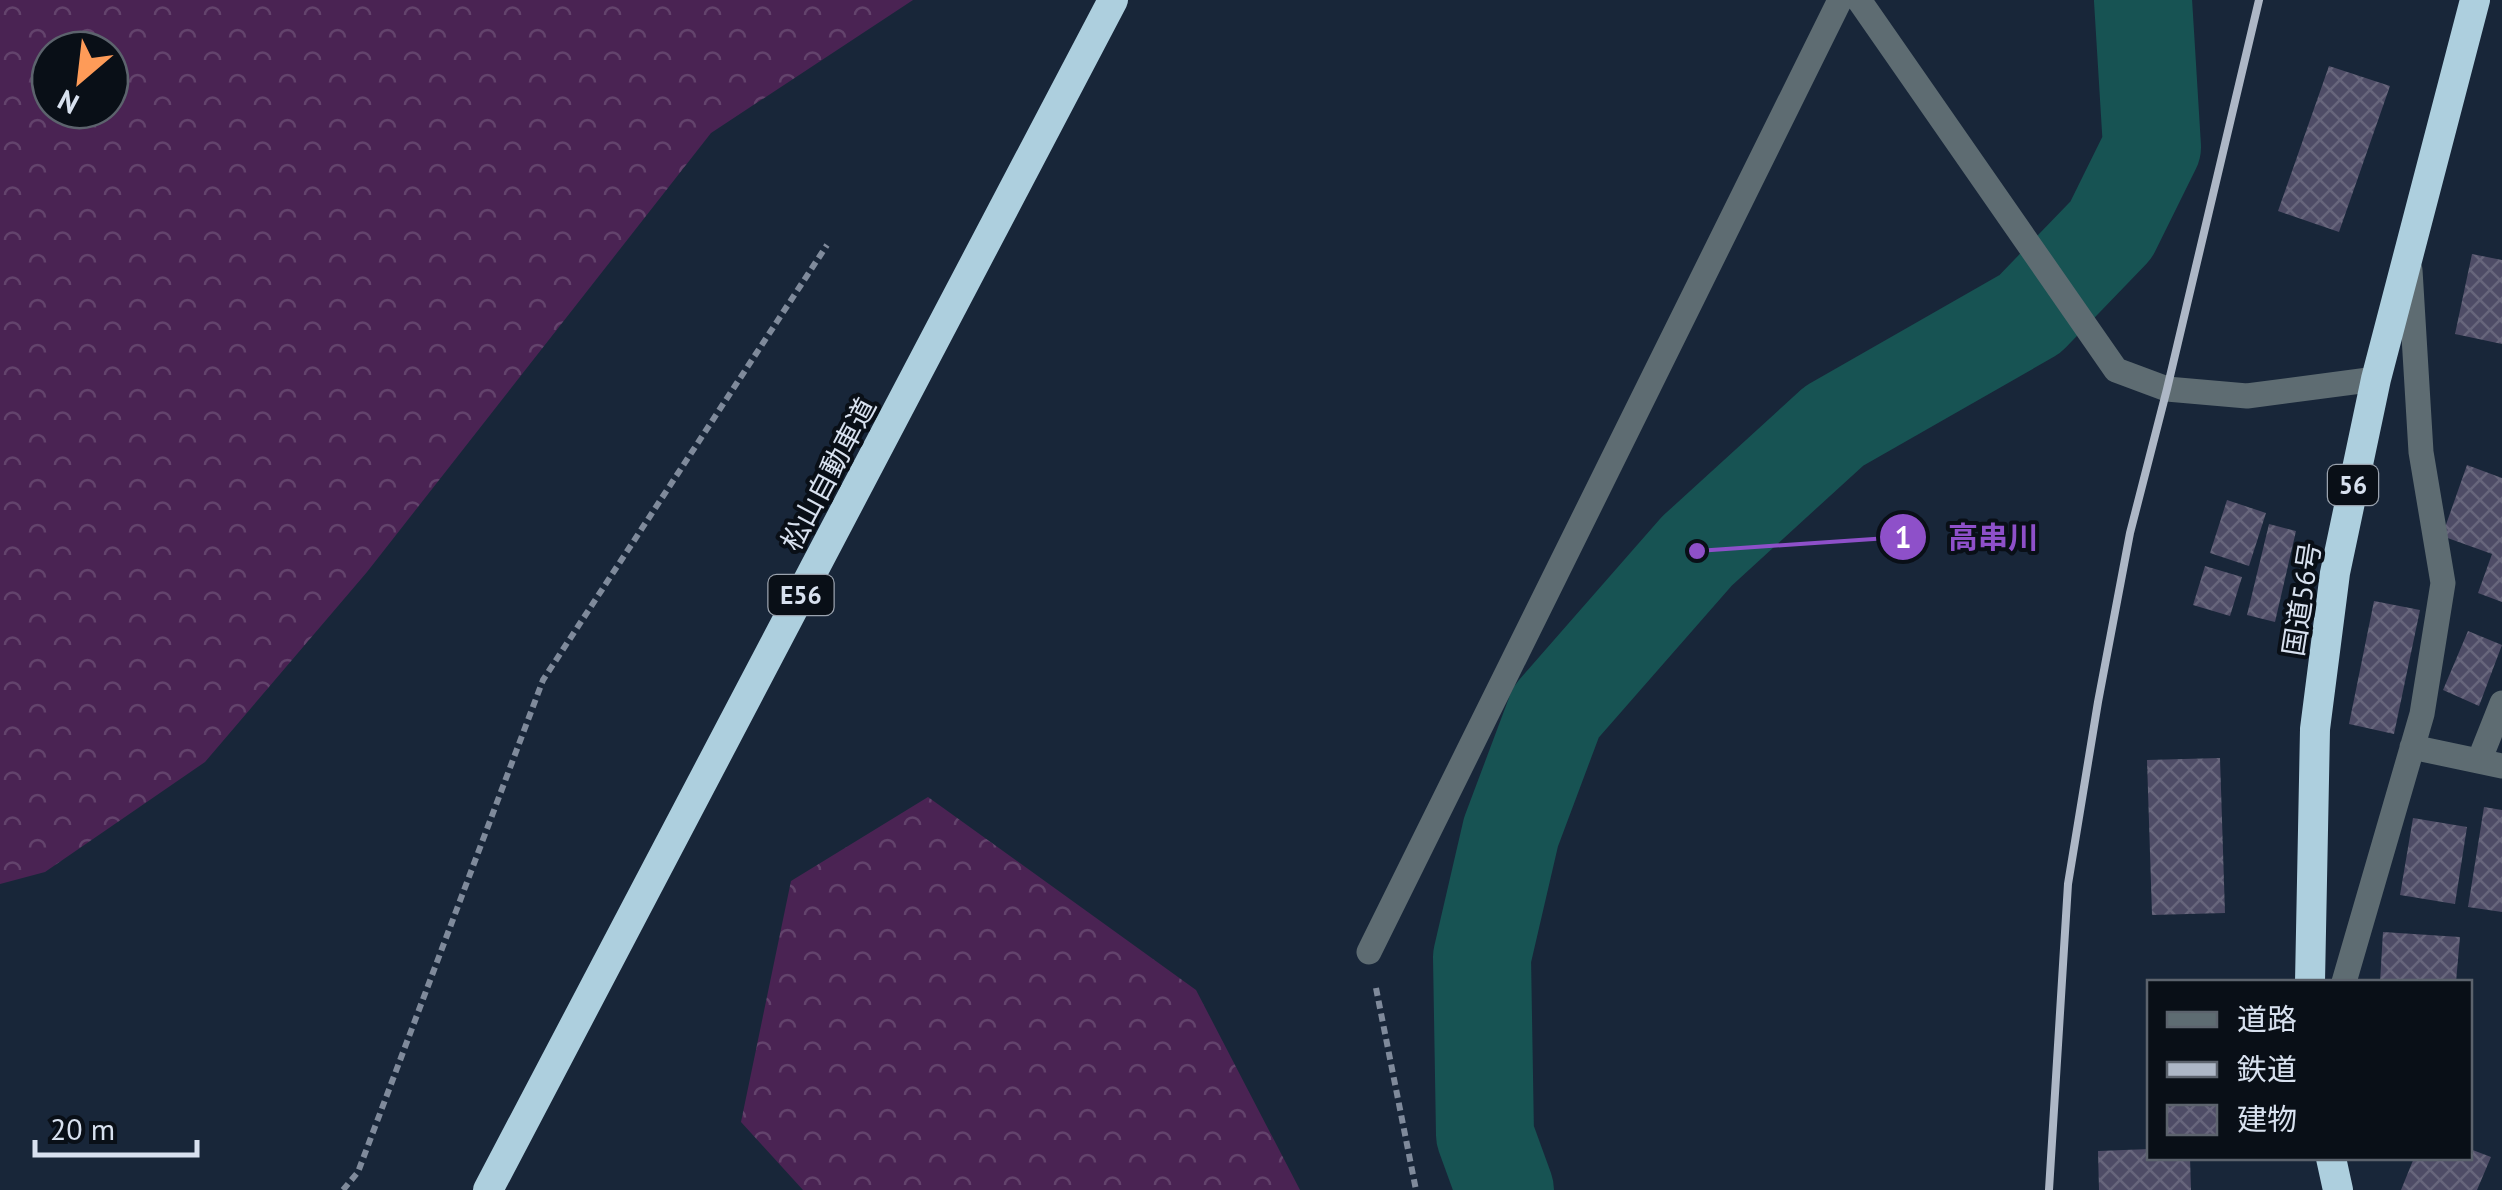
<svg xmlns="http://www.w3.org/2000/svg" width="2502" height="1190" viewBox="0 0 2502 1190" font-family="'PT Sans','Noto Sans JP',sans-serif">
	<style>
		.forest { fill: url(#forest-crowns); fill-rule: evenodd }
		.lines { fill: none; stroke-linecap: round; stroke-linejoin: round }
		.river { stroke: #175353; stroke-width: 98 }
		.building { fill: url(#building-cross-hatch) }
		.path { stroke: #7f8a9b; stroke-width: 6; stroke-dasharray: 8 5; stroke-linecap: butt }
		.minor { stroke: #5e6c72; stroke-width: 25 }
		.highway { stroke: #adcfde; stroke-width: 30 }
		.rail { stroke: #adb7c6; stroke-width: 8 }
		.labels { text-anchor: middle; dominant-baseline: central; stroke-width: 8; stroke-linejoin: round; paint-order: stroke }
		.shield { fill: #090f17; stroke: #9aa2ae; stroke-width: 2.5 }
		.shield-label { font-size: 25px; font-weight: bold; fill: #d8e1ef }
		.street-label { font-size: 28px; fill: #d8e1ef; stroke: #090f17 }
		.leader { fill: none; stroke: #8e50c9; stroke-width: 4 }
		.callout-dot { fill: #8e50c9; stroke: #090f17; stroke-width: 4 }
		.mark-label { font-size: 30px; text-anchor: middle; font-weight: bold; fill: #fff }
		.callout-label { font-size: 30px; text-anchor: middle; font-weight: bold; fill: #8e50c9; stroke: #090f17; stroke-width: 8; stroke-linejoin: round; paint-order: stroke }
	</style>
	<defs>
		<pattern id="forest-crowns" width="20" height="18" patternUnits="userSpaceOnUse" patternTransform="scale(2.5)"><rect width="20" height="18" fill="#4a2353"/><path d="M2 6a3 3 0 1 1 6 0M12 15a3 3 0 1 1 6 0" fill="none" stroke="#63436c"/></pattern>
		<pattern id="building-cross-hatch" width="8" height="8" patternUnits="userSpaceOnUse" patternTransform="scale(2.5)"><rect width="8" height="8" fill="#4e4c66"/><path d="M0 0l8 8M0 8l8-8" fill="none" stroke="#67667c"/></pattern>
	</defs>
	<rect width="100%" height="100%" fill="#182639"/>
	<path class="forest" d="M 0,0 L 913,0 L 711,133 L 367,572 L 205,762 L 45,872 L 0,884 ZM 50,50 L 110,50 L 110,110 L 50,110 Z
		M 928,797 L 1196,990 L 1300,1190 L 803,1190 L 741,1122 L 791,881 Z"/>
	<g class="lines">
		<path class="river" d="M 1505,1190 L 1485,1135 L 1482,957 L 1511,832 L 1556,712 L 1697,551 L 1834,426 L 2030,314 L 2111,230 L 2152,147 L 2143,0"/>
	</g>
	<path class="building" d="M 2329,66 L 2390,86 L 2339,232 L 2278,211 Z
		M 2472,254 L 2502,260 L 2502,344 L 2455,334 Z
		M 2467,465 L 2502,478 L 2502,602 L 2478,593 L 2492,554 L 2442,536 Z
		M 2227,500 L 2266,513 L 2249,566 L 2210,553 Z
		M 2269,524 L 2296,531 L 2275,622 L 2247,615 Z
		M 2205,566 L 2242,577 L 2230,616 L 2193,605 Z
		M 2374,601 L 2420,610 L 2394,734 L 2349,724 Z
		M 2468,631 L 2502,645 L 2479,706 L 2443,690 Z
		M 2220,758 L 2225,913 L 2152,915 L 2147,760 Z
		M 2484,807 L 2502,810 L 2502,912 L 2468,907 Z
		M 2413,818 L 2467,827 L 2455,904 L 2400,895 Z
		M 2383,932 L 2460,937 L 2456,982 L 2380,982 Z
		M 2150,1149 L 2150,1158 L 2190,1158 L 2191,1190 L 2099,1190 L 2098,1151 Z
		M 2470,1149 L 2491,1157 L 2477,1190 L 2401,1190 L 2414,1158 L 2470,1158 Z"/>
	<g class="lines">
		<path class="path" d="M 1376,988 L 1416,1190
			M 343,1190 L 358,1172 L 543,680 L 827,245"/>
		<path class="minor" d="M 1859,0 L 2116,370 L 2167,389 L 2247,396 L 2376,379
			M 2412,747 L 2502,766
			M 2479,761 L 2502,703
			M 1369,952 L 1840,0
			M 2344,982 L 2422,714 L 2443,583 L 2421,452 L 2410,270"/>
		<path class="highway" d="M 2310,982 L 2315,729 L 2335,573 L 2376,379 L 2475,0
			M 2331,1158 L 2338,1190
			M 488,1190 L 1113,0"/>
		<path class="rail" d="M 2049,1190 L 2068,884 L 2098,702 L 2130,533 L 2167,389 L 2259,0"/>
	</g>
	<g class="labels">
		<g class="shield">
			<rect x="2328" y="465" width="50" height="40" rx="8"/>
			<rect x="768.5" y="575" width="65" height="40" rx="8"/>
		</g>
		<g class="shield-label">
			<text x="2353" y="485">56</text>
			<text x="801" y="595">E56</text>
		</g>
		<g class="street-label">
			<text transform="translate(828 474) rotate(-62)">松山自動車道</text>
			<text transform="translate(2301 599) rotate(-81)">国道56号</text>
		</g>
	</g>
	<path class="leader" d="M1697 551L1903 537"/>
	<g class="callout-dot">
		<circle cx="1697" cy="551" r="10"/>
		<circle cx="1903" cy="537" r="25"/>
	</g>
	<g class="mark-label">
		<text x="1903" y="548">1</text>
	</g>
	<g class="callout-label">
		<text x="1993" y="548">高串川</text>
	</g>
	<rect x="2147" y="980" width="325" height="180" fill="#090f17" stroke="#5c636d" stroke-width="2.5"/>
	<rect x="2167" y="1012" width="50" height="15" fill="#5e6c72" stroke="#5c636d" stroke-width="2.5"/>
	<text x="2237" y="1030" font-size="30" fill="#d8e1ef">道路</text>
	<rect x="2167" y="1062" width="50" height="15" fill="#adb7c6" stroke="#5c636d" stroke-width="2.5"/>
	<text x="2237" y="1080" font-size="30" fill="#d8e1ef">鉄道</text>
	<rect x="2167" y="1105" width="50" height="30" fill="url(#building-cross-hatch)" stroke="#5c636d" stroke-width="2.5"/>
	<text x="2237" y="1130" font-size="30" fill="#d8e1ef">建物</text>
	<g transform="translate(80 80) rotate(208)"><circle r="48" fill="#090f17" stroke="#5c636d" stroke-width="2.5"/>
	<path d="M0-8L18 38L0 25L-18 38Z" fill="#fe9b58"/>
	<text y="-15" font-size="28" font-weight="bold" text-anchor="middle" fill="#d8e1ef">N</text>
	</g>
	<path d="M35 1140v15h162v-15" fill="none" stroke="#d8e1ef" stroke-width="5"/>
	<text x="50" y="1140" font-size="30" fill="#d8e1ef" stroke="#090f17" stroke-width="8" paint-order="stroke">20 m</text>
</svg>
